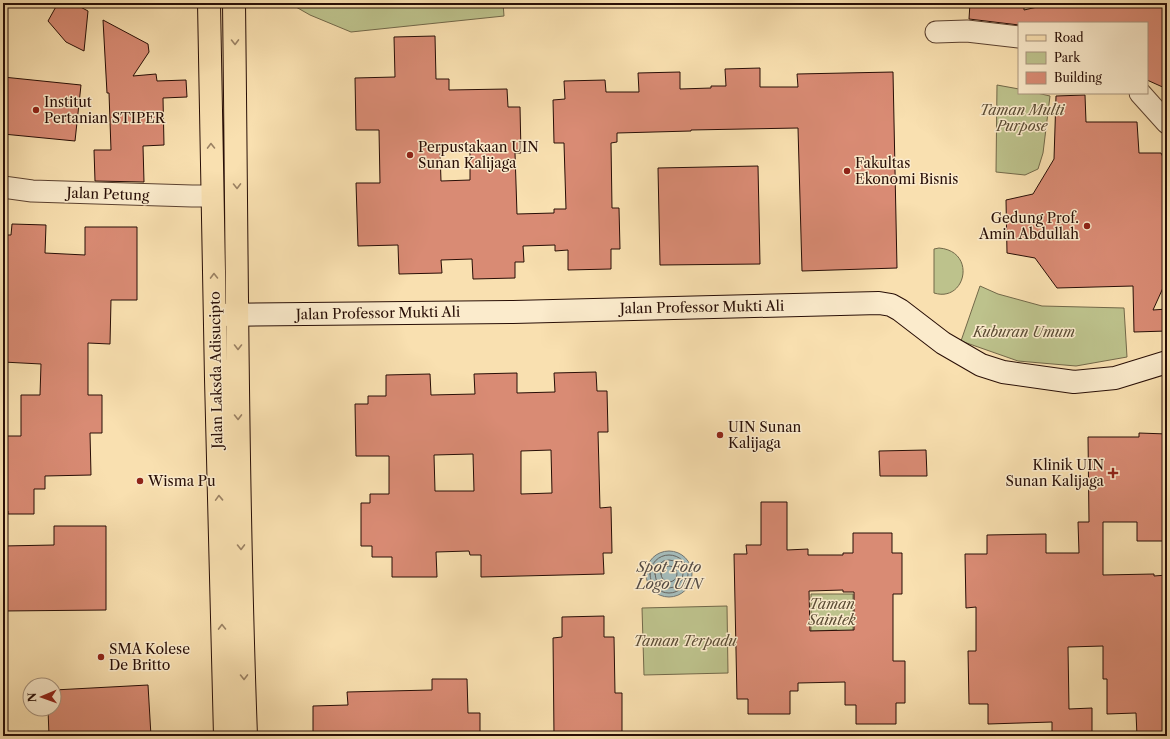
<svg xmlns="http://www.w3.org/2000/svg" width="1170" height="739" viewBox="0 0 1170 739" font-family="'Libre Caslon Text',serif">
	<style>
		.green { fill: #bdc28c; stroke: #726849 }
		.water { fill: #a4bab8; stroke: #727571 }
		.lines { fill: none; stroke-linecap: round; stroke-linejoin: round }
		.shore { stroke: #66645f; stroke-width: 1 }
		.building { fill: #d98b74; stroke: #280e06; fill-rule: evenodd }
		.street-casing { stroke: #5c4230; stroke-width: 23 }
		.secondary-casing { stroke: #280e06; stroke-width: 24 }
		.primary-casing { stroke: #280e06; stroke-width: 24 }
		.street { stroke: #fbebcc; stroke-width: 21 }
		.secondary { stroke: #fbebcc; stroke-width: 22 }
		.primary { stroke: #f9e0b0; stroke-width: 22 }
		.oneway { stroke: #9b8264 }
		.poi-dot { fill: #8f2418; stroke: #fbebcc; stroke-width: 1.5 }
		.labels { text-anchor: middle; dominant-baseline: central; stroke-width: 3; stroke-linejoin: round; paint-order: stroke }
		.poi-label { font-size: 14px; fill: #280e06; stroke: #fbebcc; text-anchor: start }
		.park-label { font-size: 14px; font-style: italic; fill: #5c4d35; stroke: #fbebcc }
		.street-label { font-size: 14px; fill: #280e06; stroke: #fbebcc }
		.water-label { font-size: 15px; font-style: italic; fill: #534a44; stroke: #fbebcc }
	</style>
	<rect width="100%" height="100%" fill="#f9e0b0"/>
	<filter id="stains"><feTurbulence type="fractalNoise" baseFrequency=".005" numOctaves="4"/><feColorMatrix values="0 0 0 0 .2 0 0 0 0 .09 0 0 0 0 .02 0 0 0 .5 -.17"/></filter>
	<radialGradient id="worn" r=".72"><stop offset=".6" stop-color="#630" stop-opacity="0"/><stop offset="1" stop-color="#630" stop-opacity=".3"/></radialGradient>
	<path class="green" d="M 289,3 L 503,3 L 504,16 L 351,32 L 310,15 Z
		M 997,85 L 1019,89 L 1019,93 L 1037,93 L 1050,96 L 1043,153 L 1038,169 L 1025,175 L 996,172 Z
		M 939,248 C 977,251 966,303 934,293 L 934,249 Z
		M 980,286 L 998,294 L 1042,306 L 1124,308 L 1127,357 L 1076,366 L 1018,361 L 961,341 Z
		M 811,594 L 853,594 L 853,651 L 837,651 L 837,630 L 811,631 Z
		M 727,606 L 728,673 L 644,675 L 642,608 Z"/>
	<path class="water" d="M646 574a23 23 0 1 1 46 0a23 23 0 1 1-46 0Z"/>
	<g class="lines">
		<path class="shore" d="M650 574a19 19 0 1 1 38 0a19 19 0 1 1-38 0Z
			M655 574a14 14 0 1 1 28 0a14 14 0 1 1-28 0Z
			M661 574a8 8 0 1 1 16 0a8 8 0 1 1-16 0Z"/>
	</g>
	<path class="building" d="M 58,3 L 73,3 L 88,11 L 84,51 L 66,42 L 48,21 Z
		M 970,3 L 1024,4 L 1024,10 L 1055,3 L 1167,3 L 1167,89 L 1147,80 L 1147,23 L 1019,23 L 1019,25 L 969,19 Z
		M 103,20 L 148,44 L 149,52 L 133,76 L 156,74 L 157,81 L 186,80 L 187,97 L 163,98 L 164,145 L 143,146 L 144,182 L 95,181 L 94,150 L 111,150 L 109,93 L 107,93 Z
		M 435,36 L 436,79 L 449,79 L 449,90 L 507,89 L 508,107 L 520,107 L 521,153 L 515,153 L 517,214 L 554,213 L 554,209 L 566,209 L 564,143 L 554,143 L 553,100 L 565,99 L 564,81 L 605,80 L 606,92 L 639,92 L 638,73 L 680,72 L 680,89 L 711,88 L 711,86 L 726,86 L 725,69 L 760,68 L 760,87 L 798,87 L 797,74 L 893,72 L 897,268 L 802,271 L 798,128 L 691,130 L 691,131 L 617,133 L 617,142 L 611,143 L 612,208 L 619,208 L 620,249 L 611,249 L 611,269 L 568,270 L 568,250 L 555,251 L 555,245 L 523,246 L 524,262 L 515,262 L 515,278 L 473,279 L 472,259 L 441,260 L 442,273 L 399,274 L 398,245 L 358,246 L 356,183 L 380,183 L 379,130 L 356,130 L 355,78 L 395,77 L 394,37 ZM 470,150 L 470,180 L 441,181 L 440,151 Z
		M 3,77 L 81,85 L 75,141 L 3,134 Z
		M 1085,95 L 1086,122 L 1137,122 L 1139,153 L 1161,153 L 1167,165 L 1167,279 L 1153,310 L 1167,309 L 1167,331 L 1134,332 L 1133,286 L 1057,288 L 1035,258 L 1007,253 L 1006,200 L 1033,194 L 1054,159 L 1056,96 Z
		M 758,166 L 760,264 L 660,265 L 658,168 Z
		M 12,224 L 46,225 L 45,253 L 85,255 L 85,227 L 137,227 L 137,300 L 111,300 L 110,344 L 88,343 L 88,395 L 102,395 L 102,433 L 90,433 L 91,475 L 45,476 L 45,489 L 34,489 L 34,514 L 8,514 L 8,511 L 3,511 L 3,436 L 21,436 L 21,395 L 40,395 L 41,364 L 3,362 L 3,235 L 11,235 Z
		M 596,372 L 597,391 L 607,391 L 608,432 L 598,432 L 600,508 L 611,507 L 612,553 L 603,553 L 604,574 L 481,577 L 481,555 L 470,555 L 469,551 L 436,552 L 437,577 L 392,577 L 392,557 L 372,557 L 372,546 L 361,546 L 361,503 L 370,503 L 370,494 L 389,494 L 389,456 L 356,456 L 355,404 L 368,404 L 368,396 L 386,396 L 386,375 L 430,374 L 431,395 L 475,394 L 474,374 L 517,373 L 517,393 L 555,392 L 554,373 ZM 551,450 L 552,493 L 521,494 L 521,451 ZM 473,454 L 474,491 L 435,491 L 434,455 Z
		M 1139,433 L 1167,434 L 1167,541 L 1137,541 L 1137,522 L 1103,522 L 1103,575 L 1154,574 L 1154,576 L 1167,575 L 1167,736 L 1137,736 L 1136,713 L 1107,714 L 1107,679 L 1103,679 L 1103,646 L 1068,647 L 1069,709 L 1092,708 L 1092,736 L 1052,736 L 1052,722 L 988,724 L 988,704 L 969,704 L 968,651 L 976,651 L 976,607 L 966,608 L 965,554 L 987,554 L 987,535 L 1046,534 L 1046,553 L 1079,553 L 1078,522 L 1089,522 L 1088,437 L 1139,437 Z
		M 926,450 L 927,476 L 880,476 L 879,451 Z
		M 761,502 L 787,502 L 787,550 L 808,549 L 808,555 L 843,555 L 843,553 L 853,553 L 853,533 L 892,533 L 892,553 L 902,553 L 902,594 L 893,594 L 893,661 L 905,661 L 905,703 L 896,703 L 896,724 L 856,724 L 856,705 L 845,705 L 845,682 L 798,683 L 798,691 L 790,691 L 790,714 L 748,714 L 748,699 L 737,699 L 734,554 L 747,554 L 746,545 L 761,545 ZM 843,590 L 843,592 L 854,592 L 854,630 L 810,631 L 809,591 Z
		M 54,526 L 106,526 L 106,610 L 3,611 L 3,546 L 54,545 Z
		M 604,616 L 604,637 L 614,637 L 615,693 L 622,693 L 622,735 L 554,736 L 553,638 L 562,637 L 562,617 Z
		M 432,679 L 467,679 L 468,713 L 480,713 L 480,736 L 313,736 L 313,706 L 348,705 L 347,692 L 432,690 Z
		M 148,685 L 151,736 L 49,736 L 48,709 L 54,709 L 54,690 Z"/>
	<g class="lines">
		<defs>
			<path id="street" d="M 936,32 L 967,31 L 1019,37
				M 1140,93 L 1167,123
				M 3,187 L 32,191 L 192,196 L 212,196"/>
			<path id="secondary" d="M 215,315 L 513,312 L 879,303 L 891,305 L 900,310 L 943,343 L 981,365 L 1003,372 L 1074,382 L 1115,378 L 1167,362"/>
			<path id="primary" d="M 209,3 L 216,379 L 225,736
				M 234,3 C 237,247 237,492 246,736"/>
		</defs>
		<use href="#street" class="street-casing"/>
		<use href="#secondary" class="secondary-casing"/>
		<use href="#primary" class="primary-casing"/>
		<use href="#street" class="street"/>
		<use href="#secondary" class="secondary"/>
		<use href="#primary" class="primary"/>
	</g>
	<defs><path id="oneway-chevron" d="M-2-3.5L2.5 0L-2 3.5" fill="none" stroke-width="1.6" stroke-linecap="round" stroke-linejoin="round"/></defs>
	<g class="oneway">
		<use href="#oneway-chevron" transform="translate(235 42) rotate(89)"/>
		<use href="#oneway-chevron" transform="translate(211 146) rotate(-91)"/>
		<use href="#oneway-chevron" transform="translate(237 186) rotate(89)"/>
		<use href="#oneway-chevron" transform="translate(214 276) rotate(-91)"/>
		<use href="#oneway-chevron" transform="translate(238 347) rotate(90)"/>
		<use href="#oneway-chevron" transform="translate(238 417) rotate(89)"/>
		<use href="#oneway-chevron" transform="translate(219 498) rotate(-92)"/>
		<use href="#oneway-chevron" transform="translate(241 547) rotate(89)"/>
		<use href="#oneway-chevron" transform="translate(222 627) rotate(-91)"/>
		<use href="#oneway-chevron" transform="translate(244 677) rotate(89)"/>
	</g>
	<g class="poi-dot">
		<circle cx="36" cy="110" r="4"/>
		<circle cx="410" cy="155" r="4"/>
		<circle cx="847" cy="171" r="4"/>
		<circle cx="1087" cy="226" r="4"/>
		<circle cx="720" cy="435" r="4"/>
		<path d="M1111 467h4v4h4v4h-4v4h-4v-4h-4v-4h4z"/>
		<circle cx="140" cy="481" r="4"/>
		<circle cx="101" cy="657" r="4"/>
	</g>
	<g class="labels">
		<g class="poi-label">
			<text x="44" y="102">Institut<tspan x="44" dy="16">Pertanian STIPER</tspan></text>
			<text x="418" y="147">Perpustakaan UIN<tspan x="418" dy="16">Sunan Kalijaga</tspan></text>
			<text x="855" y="163">Fakultas<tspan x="855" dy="16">Ekonomi Bisnis</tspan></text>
			<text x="1079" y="218" text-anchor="end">Gedung Prof.<tspan x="1079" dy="16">Amin Abdullah</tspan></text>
			<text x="728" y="427">UIN Sunan<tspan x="728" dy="16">Kalijaga</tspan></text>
			<text x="1104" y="465" text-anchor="end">Klinik UIN<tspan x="1104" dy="16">Sunan Kalijaga</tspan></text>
			<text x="148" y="481">Wisma Pu</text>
			<text x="109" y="649">SMA Kolese<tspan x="109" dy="16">De Britto</tspan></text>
		</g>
		<g class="park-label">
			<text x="1022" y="110">Taman Multi<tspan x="1022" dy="16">Purpose</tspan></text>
			<text x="1024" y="332">Kuburan Umum</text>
			<text x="832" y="604">Taman<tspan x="832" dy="16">Saintek</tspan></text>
			<text x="685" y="641">Taman Terpadu</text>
		</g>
		<g class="street-label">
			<text transform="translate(108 194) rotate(2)">Jalan Petung</text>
			<text transform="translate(702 307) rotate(-1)">Jalan Professor Mukti Ali</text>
			<text transform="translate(378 313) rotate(-1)">Jalan Professor Mukti Ali</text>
			<text transform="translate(216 370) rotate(-91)">Jalan Laksda Adisucipto</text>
		</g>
		<g class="water-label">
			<text x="669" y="566">Spot Foto<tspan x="669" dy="17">Logo UIN</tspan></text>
		</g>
	</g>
	<rect width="1170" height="739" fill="none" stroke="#f9e0b0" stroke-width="16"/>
	<rect x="4" y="4" width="1162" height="731" fill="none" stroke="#280e06" stroke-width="2"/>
	<rect x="8" y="8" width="1154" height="723" fill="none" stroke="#280e06"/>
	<rect x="1018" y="22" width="130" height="72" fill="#fbebcc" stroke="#a7937d"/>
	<rect x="1026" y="35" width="20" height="6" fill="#f9e0b0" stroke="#a7937d"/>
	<text x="1054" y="42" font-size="12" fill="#280e06">Road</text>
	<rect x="1026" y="52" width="20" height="12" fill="#bdc28c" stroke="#a7937d"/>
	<text x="1054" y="62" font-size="12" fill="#280e06">Park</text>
	<rect x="1026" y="72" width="20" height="12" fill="#d98b74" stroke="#a7937d"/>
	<text x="1054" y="82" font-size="12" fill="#280e06">Building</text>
	<g transform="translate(42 697) rotate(268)"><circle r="19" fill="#fbebcc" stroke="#a7937d"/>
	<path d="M0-3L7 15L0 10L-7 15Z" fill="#8f2418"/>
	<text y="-6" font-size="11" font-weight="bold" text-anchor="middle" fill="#280e06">N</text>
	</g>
	<rect width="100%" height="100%" filter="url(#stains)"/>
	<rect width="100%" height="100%" fill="url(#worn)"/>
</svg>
